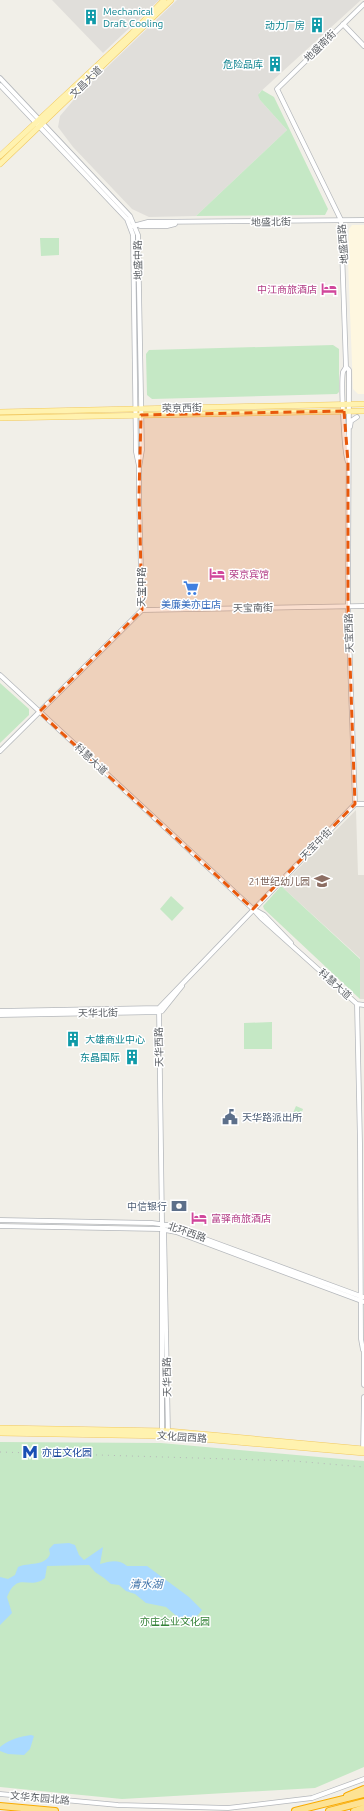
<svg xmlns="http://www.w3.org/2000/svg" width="364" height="1811" viewBox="0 0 364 1811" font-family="Ubuntu,'Noto Sans SC',sans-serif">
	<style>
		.commercial { fill: #fef7e0 }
		.industrial { fill: #e0deda }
		.education { fill: #e1ded6 }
		.green { fill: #c5e8c5 }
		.water { fill: #aadaff }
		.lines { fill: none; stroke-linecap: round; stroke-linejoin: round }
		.minor-casing { stroke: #b5b8bc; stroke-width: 5.5 }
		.major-casing { stroke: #f2c960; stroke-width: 6 }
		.highway-casing { stroke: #f9ab00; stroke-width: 8 }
		.minor { stroke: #fff; stroke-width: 4 }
		.major { stroke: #fff2af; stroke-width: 5 }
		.highway { stroke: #fde293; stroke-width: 6 }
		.rail { stroke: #b6b7b8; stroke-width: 1; stroke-dasharray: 1 5; stroke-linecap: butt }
		.marked { fill: #e8590c; fill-opacity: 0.2; stroke: #e8590c; stroke-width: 3; stroke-dasharray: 8 5; stroke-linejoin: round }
		.labels { text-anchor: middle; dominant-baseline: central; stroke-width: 3; stroke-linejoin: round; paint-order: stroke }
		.culture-label { font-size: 10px; fill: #0d838f; stroke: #fff; text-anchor: end }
		.street-label { font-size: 10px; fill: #5f6368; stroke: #fff }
		.hotel-label { font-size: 10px; fill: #b23c85; stroke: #fff; text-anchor: start }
		.shop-label { font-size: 10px; fill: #366cbe; stroke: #fff }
		.education-label { font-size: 10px; fill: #785e54; stroke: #fff; text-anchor: end }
		.service-label { font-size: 10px; fill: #4e5e75; stroke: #fff; text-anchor: start }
		.transit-label { font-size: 10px; fill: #164399; stroke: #fff; text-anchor: start }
		.park-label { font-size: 10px; fill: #348238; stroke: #fff }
		.water-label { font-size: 11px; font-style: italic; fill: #4174aa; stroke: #fff }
	</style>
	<rect width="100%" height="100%" fill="#f1efe8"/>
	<path class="commercial" d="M 352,225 L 364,225 L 364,394 L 358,394 L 353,389 L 348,260 L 349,229 Z"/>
	<path class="industrial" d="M 52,0 L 159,0 L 103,53 Z
		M 177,0 L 361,0 L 259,93 L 260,100 L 287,130 L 196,216 L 149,217 L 132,209 L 73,147 L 58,127 L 60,116 L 77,96 Z"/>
	<path class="education" d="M 356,810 L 358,875 L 364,875 L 364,999 L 360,999 L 360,958 L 281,886 Z"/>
	<path class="green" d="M 262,90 L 274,97 L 328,209 L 325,215 L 196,216 L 287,130 L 260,100 L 258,95 Z
		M 40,238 L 59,238 L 59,255 L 41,256 Z
		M 333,345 L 339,349 L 339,392 L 337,394 L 152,399 L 147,395 L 146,354 L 149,350 Z
		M 0,683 L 29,709 L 29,715 L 0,743 Z
		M 281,886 L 360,959 L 360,999 L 264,909 L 263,906 Z
		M 171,896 L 184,908 L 172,921 L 160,909 Z
		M 272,1022 L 272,1049 L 244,1049 L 244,1023 Z
		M 296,1106 L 303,1109 L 298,1123 L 290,1120 Z
		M 0,1442 L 161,1443 L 364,1461 L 364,1767 L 315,1788 L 122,1799 L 0,1787 Z"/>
	<path class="water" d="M 69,1543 L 75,1545 L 79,1555 L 84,1560 L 103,1547 L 100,1564 C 110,1561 119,1559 127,1566 L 147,1566 L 189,1597 L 202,1610 L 198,1615 L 187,1625 L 166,1607 L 146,1603 L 135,1594 L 126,1591 L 119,1585 L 111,1584 L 104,1578 L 95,1572 L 89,1565 L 47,1566 L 45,1578 C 29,1591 18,1570 7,1597 L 12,1613 L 0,1625 L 0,1577 L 8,1579 L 15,1575 L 18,1567 C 28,1562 45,1567 50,1554 L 49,1549 L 54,1544 Z
		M 31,1735 L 34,1736 L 30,1749 L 24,1755 L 8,1754 L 0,1751 L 0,1747 C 10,1739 19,1737 31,1735 Z"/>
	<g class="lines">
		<defs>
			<path id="minor" d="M 343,24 L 364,46
				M 0,78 L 130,216 L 138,235 L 142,450 L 139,468 L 139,495 L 142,610 L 0,751
				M 0,85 L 127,219 L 133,235 L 136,452 L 139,466
				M 133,226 L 148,222 L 364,220
				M 140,226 L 167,226 L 175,224
				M 346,367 C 345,369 344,370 343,372 C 341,383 344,454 348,462
				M 350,427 L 351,421 L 357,417
				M 142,610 L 364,606
				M 0,675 L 253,909 L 261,918 L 357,1004 L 360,1143 L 361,1339 L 363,1350
				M 355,804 L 348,606 L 349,379 L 349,370 L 346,367 L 341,220 L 277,89 L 364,4
				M 257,911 L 264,915 L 291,943
				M 357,1004 L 364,1005
				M 0,1011 L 159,1008
				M 0,1015 L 159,1012 L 162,1011 L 182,986
				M 0,1220 L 152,1223 L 167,1225 L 363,1297
				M 0,1226 L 160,1229 L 176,1232 L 364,1302
				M 164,1228 L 168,1433
				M 364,1347 L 364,1385
				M 162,1433 L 162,1224 L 159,1008 L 355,804 L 364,804
				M 363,1451 L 364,1397
				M 0,1794 L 118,1805 L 228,1808 L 312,1798 L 364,1779"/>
			<path id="major" d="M 0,156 L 132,33 L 164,0
				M 0,164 L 171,0
				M 0,412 L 364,404
				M 0,418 L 364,411
				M 0,1428 L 168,1431 L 364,1449
				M 0,1433 L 168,1436 L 364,1453"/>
			<path id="highway" d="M 347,1796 L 364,1789
				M 0,1806 L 55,1811
				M 295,1811 L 364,1794
				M 329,1811 L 364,1802
				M 354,1811 L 364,1808"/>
		</defs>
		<use href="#minor" class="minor-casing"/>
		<use href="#major" class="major-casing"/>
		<use href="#highway" class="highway-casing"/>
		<use href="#minor" class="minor"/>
		<use href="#major" class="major"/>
		<use href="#highway" class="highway"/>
		<path class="rail" d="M 0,1452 L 294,1461 L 364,1467"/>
	</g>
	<path class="marked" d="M 344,411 L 348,462 L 348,606 L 355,804 L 253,909 L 39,712 L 142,610 L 139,495 L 141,415 Z"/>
	<defs>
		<symbol id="building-bare" viewBox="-9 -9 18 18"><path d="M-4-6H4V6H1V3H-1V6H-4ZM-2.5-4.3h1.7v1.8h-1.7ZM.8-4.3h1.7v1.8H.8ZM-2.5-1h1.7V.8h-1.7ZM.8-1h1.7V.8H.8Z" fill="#0f9aa8" stroke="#fff" stroke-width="2.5" paint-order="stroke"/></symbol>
		<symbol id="hotel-bare" viewBox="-9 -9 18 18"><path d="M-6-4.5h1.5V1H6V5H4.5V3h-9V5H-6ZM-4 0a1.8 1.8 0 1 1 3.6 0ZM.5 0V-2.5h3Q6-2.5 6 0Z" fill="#d1479c" stroke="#fff" stroke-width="2.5" paint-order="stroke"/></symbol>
		<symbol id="supermarket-bare" viewBox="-9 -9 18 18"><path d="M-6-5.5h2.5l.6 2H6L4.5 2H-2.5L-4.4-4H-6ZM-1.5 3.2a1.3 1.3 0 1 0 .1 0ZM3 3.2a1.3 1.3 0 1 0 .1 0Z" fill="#3f7fe0" stroke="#fff" stroke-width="2.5" paint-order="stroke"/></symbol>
		<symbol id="school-bare" viewBox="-9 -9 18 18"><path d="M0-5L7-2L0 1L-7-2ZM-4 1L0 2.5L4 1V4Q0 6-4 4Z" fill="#8d6e63" stroke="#fff" stroke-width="2.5" paint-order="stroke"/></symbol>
		<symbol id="civic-bare" viewBox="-9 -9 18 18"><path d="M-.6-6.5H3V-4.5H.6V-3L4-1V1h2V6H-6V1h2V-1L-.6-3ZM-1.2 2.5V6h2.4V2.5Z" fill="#5c6f8a" stroke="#fff" stroke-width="2.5" paint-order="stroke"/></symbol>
		<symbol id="bank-bare" viewBox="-9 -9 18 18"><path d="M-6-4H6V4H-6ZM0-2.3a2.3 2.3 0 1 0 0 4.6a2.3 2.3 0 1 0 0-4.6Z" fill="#5c6f8a" stroke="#fff" stroke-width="2.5" paint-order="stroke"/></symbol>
		<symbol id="metro-bare" viewBox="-9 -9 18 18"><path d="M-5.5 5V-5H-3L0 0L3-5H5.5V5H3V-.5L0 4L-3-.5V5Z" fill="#1a4fb4" stroke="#fff" stroke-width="2.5" paint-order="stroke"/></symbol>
	</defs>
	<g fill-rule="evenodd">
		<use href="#building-bare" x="80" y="6" width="22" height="22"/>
		<use href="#building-bare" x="306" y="14" width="22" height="22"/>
		<use href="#building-bare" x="264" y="53" width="22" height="22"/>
		<use href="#hotel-bare" x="318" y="278" width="22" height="22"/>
		<use href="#hotel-bare" x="206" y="563" width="22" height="22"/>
		<use href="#supermarket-bare" x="180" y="577" width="22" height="22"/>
		<use href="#school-bare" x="311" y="870" width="22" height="22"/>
		<use href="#building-bare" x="62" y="1028" width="22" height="22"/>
		<use href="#building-bare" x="121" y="1046" width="22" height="22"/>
		<use href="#civic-bare" x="219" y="1106" width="22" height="22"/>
		<use href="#bank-bare" x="168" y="1195" width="22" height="22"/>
		<use href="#hotel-bare" x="188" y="1207" width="22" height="22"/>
		<use href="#metro-bare" x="19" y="1441" width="22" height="22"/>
	</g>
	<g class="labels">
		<g class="culture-label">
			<text x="103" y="11" text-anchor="start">Mechanical<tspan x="103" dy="12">Draft Cooling</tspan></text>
			<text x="305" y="25">动力厂房</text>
			<text x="263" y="64">危险品库</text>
			<text x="85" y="1039" text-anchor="start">大雄商业中心</text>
			<text x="120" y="1057">东晶国际</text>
		</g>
		<g class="street-label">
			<text transform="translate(320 46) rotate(-45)">地盛南街</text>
			<text transform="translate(86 82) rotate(-44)">文昌大道</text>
			<text transform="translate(271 222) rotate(-1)">地盛北街</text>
			<text transform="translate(343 244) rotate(-94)">地盛西路</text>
			<text transform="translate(138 260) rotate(-91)">地盛中路</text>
			<text transform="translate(182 408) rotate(-1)">荣京西街</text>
			<text transform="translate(141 587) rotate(-90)">天宝中路</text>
			<text transform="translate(253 608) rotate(-1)">天宝南街</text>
			<text transform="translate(349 633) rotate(-92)">天宝西路</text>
			<text transform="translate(91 759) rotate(43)">科慧大道</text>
			<text transform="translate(316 844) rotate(-46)">天宝中街</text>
			<text transform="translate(335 984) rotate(42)">科慧大道</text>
			<text transform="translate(98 1013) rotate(-1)">天华北街</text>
			<text transform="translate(159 1047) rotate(-91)">天华西路</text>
			<text transform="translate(187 1232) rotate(19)">北环西路</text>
			<text transform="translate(167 1377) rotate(-91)">天华西路</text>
			<text transform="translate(182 1437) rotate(4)">文化园西路</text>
			<text transform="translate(40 1798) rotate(5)">文华东园北路</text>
		</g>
		<g class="hotel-label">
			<text x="317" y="289" text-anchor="end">中江商旅酒店</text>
			<text x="229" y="574">荣京宾馆</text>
			<text x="211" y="1218">富驿商旅酒店</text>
		</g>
		<g class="shop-label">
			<text x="191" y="604">美廉美亦庄店</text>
		</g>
		<g class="education-label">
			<text x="310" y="881">21世纪幼儿园</text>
		</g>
		<g class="service-label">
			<text x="242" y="1117">天华路派出所</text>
			<text x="167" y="1206" text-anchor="end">中信银行</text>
		</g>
		<g class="transit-label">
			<text x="42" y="1452">亦庄文化园</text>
		</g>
		<g class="park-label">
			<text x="175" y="1621">亦庄企业文化园</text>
		</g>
		<g class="water-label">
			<text x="146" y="1584">清水湖</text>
		</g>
	</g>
</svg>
